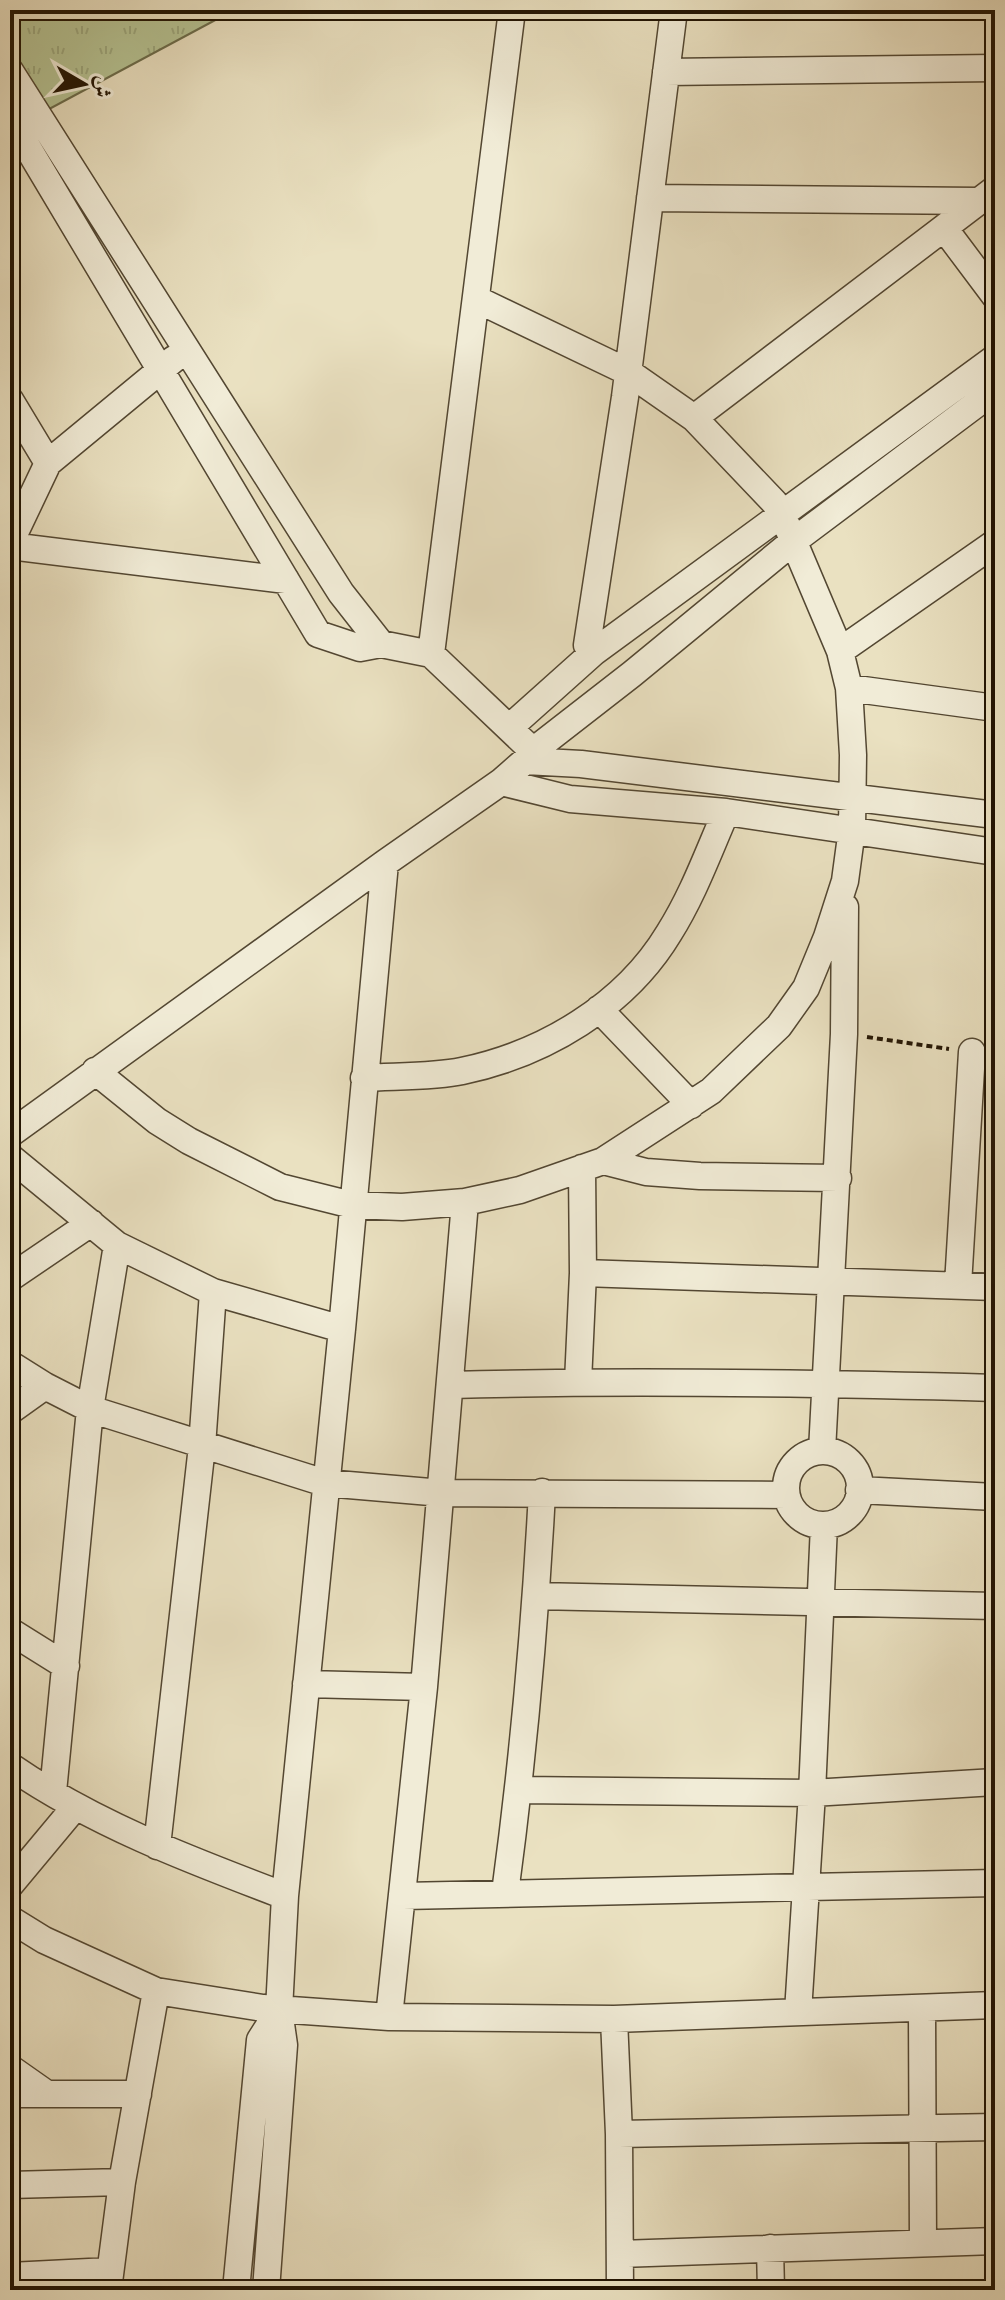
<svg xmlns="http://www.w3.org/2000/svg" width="1005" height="2300" viewBox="0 0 1005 2300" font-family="'Libre Bodoni',Amiri,serif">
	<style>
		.grass { fill: url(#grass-tufts); stroke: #6c6c4b; stroke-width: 2 }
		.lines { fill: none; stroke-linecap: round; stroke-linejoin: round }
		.minor-casing { stroke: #534732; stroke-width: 29 }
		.path { stroke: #211403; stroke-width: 4; stroke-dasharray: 6 4; stroke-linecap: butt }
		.minor { stroke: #f1ecd7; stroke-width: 26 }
	</style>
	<defs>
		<pattern id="grass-tufts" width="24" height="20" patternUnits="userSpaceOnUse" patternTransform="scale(2)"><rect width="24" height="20" fill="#b6c393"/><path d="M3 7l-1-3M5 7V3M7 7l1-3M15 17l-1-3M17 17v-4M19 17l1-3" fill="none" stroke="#9ca77d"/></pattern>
	</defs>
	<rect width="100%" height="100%" fill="#eae1c1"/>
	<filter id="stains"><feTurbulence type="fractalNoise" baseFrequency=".0025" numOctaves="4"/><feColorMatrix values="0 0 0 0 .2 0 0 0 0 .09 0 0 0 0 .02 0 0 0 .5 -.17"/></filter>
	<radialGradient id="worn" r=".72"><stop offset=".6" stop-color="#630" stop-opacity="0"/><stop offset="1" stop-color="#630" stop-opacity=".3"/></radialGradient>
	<path class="grass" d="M 10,10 L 234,10 L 10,130 Z"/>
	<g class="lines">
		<defs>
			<path id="minor" d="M 512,10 L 431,654 L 533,751
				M 10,71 L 341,593 L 381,644
				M 666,72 L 995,68
				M 10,118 L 318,634 L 360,648 L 381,644 L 431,654
				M 650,198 L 979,201
				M 944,228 L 995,296
				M 476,299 L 628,372 L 694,418
				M 10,400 L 48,463 L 174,359
				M 10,543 L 48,463
				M 10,546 L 286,580
				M 840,651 L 995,543
				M 594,652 L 587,645 L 625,397 L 674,10
				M 849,688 L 995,708
				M 509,728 L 594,652 L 995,358
				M 525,761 L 581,764 L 995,815
				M 501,782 L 570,799 L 726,812 L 995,852
				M 599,1009 L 691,1105
				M 95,1071 L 157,1121 L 189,1141 L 280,1187 L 352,1205 L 402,1207 L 465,1202 L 520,1190 L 603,1161 L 711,1091 L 779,1026 L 806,988 L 827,937 L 845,881 L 852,829 L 853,755 L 849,688 L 840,651 L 782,514 L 774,502 L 694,418 L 995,189
				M 364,1078 C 394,1076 434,1077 462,1071 C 544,1054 625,1006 669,933 C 693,895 708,853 726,812
				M 10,1134 L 385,863 L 501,782 L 525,761 L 533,751 L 632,674 L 795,540 L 995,390
				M 10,1157 L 117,1245 L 213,1292 L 342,1329
				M 603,1161 L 646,1172 L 700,1176 L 838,1178
				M 583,1273 L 995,1287
				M 10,1278 L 91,1223
				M 958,1285 L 972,1052
				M 10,1364 L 45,1386 L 90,1409 L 325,1483 L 442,1493 L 786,1495
				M 578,1382 L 583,1273 L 582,1168
				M 451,1385 C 632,1380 814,1383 995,1388
				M 10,1411 L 45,1386
				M 822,1451 L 844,1034 L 845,907
				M786 1488a37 37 0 1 1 74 0a37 37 0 1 1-74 0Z
				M 859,1490 L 995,1497
				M 536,1596 L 995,1606
				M 10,1631 L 66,1666
				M 306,1684 L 424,1687
				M 10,1766 C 94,1824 190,1860 285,1896
				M 519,1790 L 812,1793 L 995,1782
				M 53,1792 L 90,1409 L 117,1245
				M 157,1846 L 202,1446 L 213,1292
				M 10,1885 L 75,1807
				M 505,1893 C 523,1760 535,1626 542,1492
				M 403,1896 L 995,1883
				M 10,1919 L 44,1940 L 156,1991 L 263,2008 L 389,2017 L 614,2019 L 995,2005
				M 922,2009 L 923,2242
				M 798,2012 L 812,1793 L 824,1525
				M 389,2017 L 424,1687 L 465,1202
				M 614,2019 L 619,2134 L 620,2290
				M 10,2068 L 47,2094
				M 10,2094 L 138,2094
				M 619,2134 L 995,2127
				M 10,2185 L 122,2182
				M 770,2248 L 771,2290
				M 620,2254 L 995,2241
				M 10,2276 L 109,2271
				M 108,2290 L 122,2182 L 156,1991
				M 236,2290 L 260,2040 L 279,2010
				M 266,2290 L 284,2045 L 279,2010 L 285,1896 L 342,1329 L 385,863"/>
		</defs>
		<use href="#minor" class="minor-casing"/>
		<path class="path" d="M 867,1037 L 949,1049"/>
		<use href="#minor" class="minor"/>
	</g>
	<rect width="1005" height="2300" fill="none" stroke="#eae1c1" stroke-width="40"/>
	<rect x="12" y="12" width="981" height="2276" fill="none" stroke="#211403" stroke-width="4"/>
	<rect x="20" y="20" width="965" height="2260" fill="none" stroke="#211403" stroke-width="2"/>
	<g transform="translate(84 84) rotate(99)" stroke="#f1ecd7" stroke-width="6" paint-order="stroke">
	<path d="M0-6L14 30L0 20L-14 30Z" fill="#211403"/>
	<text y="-12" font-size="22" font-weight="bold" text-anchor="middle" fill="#211403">ش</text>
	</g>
	<rect width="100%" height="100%" filter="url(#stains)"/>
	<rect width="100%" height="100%" fill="url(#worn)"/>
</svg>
